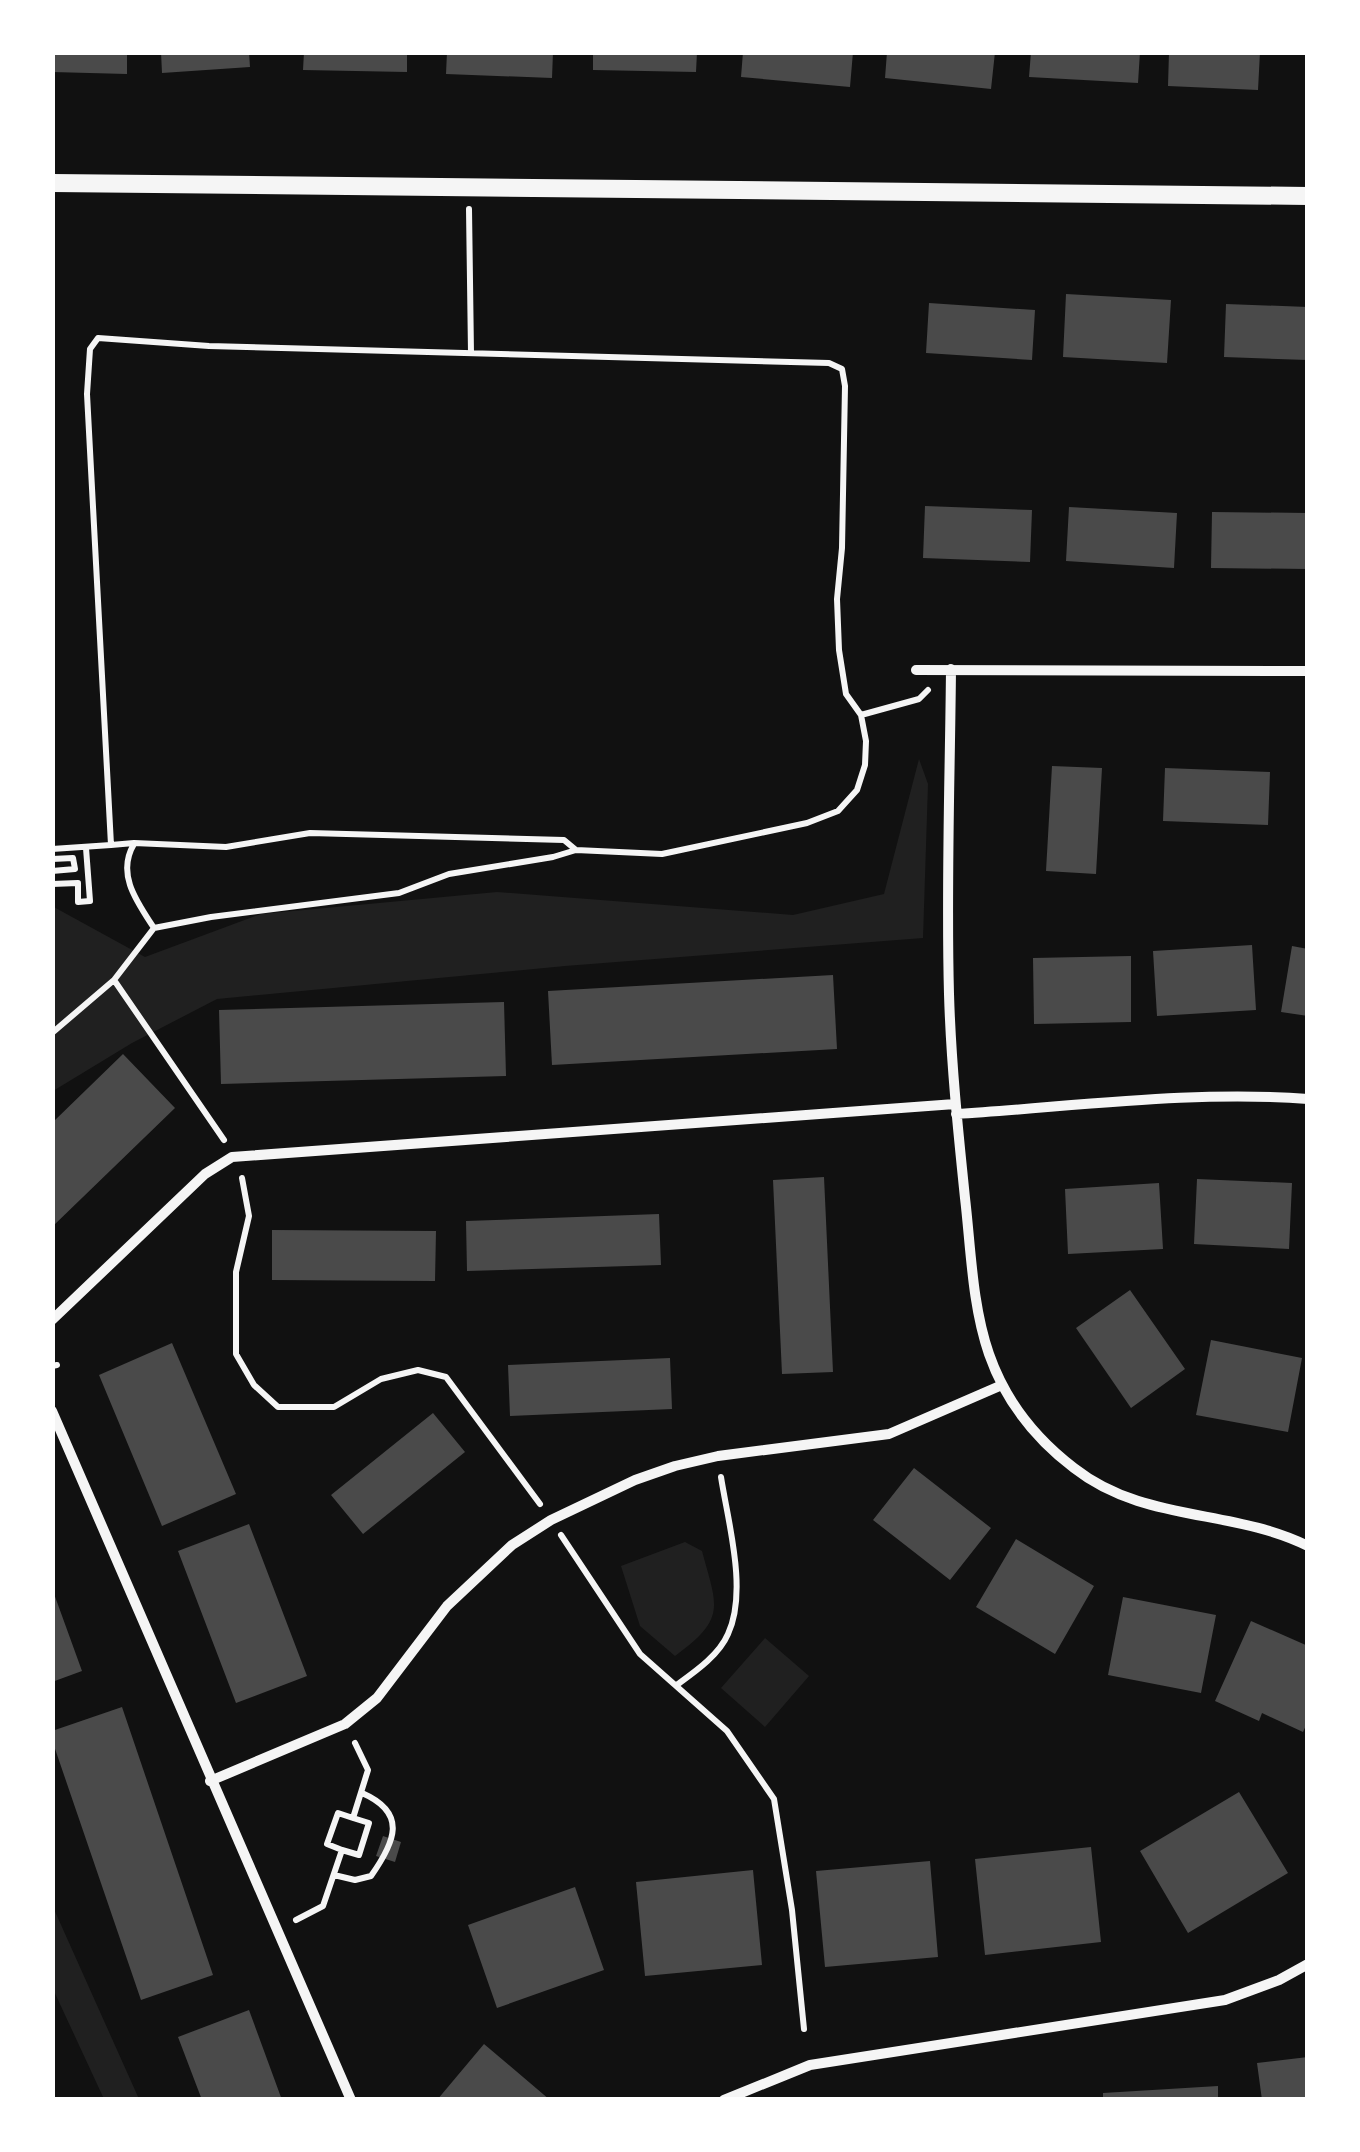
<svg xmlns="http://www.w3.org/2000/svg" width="1360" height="2152" viewBox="0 0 1360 2152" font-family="Roboto,sans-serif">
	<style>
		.green { fill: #202020 }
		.building { fill: #4a4a4a }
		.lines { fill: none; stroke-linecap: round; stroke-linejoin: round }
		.path { stroke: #f5f5f5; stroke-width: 6 }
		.minor { stroke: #f5f5f5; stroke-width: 10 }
		.tertiary { stroke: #f5f5f5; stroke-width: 18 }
	</style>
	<rect width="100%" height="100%" fill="#111"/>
	<path class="green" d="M 919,759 L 928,784 L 923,938 L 565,966 L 217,999 L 132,1043 L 53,1091 L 52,906 L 145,957 L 261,914 L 497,892 L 793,915 L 884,894 Z
		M 685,1542 L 702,1551 C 717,1607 727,1618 675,1656 L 640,1626 L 621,1566 Z
		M 765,1638 L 809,1676 L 765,1727 L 721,1688 Z
		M 52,1907 L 53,1907 L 139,2099 L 104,2099 L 53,1989 Z"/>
	<path class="building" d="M 52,52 L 127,52 L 127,74 L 52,72 Z
		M 161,52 L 249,52 L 250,67 L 162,73 Z
		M 304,52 L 407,52 L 407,72 L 303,70 Z
		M 447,52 L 553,52 L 552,78 L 446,74 Z
		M 593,52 L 697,52 L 696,72 L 593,70 Z
		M 743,52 L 853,52 L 850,87 L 741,77 Z
		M 887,52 L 995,52 L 991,89 L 885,78 Z
		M 1031,52 L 1140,52 L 1138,83 L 1029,77 Z
		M 1169,52 L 1260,52 L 1258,90 L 1168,86 Z
		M 1066,294 L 1171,300 L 1167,363 L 1063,357 Z
		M 929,303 L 1035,310 L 1032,360 L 926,353 Z
		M 1226,304 L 1308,307 L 1308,360 L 1224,357 Z
		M 925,506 L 1032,510 L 1030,562 L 923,558 Z
		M 1069,507 L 1177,513 L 1174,568 L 1066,561 Z
		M 1212,512 L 1308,513 L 1308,569 L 1211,568 Z
		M 1052,766 L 1102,768 L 1096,874 L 1046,871 Z
		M 1165,768 L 1270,772 L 1268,825 L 1163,821 Z
		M 1252,945 L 1256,1010 L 1157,1016 L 1153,951 Z
		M 1292,946 L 1308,949 L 1308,1016 L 1281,1012 Z
		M 1131,956 L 1131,1022 L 1034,1024 L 1033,958 Z
		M 833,975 L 837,1049 L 552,1065 L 548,991 Z
		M 504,1002 L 506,1076 L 221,1084 L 219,1010 Z
		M 123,1054 L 175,1108 L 52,1227 L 52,1123 Z
		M 824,1177 L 833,1372 L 782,1374 L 773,1180 Z
		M 1197,1179 L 1292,1183 L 1289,1249 L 1194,1244 Z
		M 1159,1183 L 1163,1249 L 1068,1254 L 1065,1189 Z
		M 659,1214 L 661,1265 L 467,1271 L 466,1221 Z
		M 272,1230 L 436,1231 L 435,1281 L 272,1280 Z
		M 1130,1290 L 1185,1369 L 1131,1408 L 1076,1328 Z
		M 1211,1340 L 1302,1358 L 1288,1432 L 1196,1415 Z
		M 172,1343 L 236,1494 L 162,1526 L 99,1375 Z
		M 670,1358 L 672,1409 L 510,1416 L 508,1365 Z
		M 433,1413 L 465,1452 L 363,1534 L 331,1495 Z
		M 914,1468 L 991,1528 L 950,1580 L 873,1520 Z
		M 249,1524 L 307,1676 L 236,1703 L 178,1551 Z
		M 1016,1539 L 1094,1586 L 1055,1654 L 976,1607 Z
		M 53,1591 L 82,1671 L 52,1682 L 52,1592 Z
		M 1123,1597 L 1216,1615 L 1201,1693 L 1108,1675 Z
		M 1251,1621 L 1308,1646 L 1308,1721 L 1303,1732 L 1262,1713 L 1259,1721 L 1215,1701 Z
		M 122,1707 L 213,1975 L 141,2000 L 52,1740 L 52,1731 Z
		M 1239,1792 L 1288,1873 L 1188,1933 L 1140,1851 Z
		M 383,1836 L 401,1842 L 395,1862 L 376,1856 Z
		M 1091,1847 L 1101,1942 L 985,1955 L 975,1859 Z
		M 930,1861 L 938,1957 L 825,1967 L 816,1871 Z
		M 753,1870 L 762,1965 L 645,1976 L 636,1882 Z
		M 575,1887 L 604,1970 L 497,2008 L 468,1925 Z
		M 249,2010 L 282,2100 L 202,2100 L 178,2037 Z
		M 484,2044 L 550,2100 L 437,2100 Z
		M 1308,2057 L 1308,2100 L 1262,2100 L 1257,2063 Z
		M 1218,2086 L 1218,2100 L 1103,2100 L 1103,2093 Z"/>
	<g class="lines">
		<path class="path" d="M 469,209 L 471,353
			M 98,338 L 209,346 L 829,363 L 842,369 L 845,386 L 842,548 L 837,599 L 839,650 L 846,694 L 861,715 L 866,741 L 865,765 L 857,790 L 838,811 L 807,823 L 662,854 L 576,850 L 564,840 L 310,833 L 226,847 L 134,843 L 111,845 L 87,394 L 90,349 Z
			M 861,715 L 919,699 L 928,690
			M 134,844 C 116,874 137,902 154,928
			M 52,849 L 111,845
			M 52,859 L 73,858 L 75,869 L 52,871
			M 52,884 L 78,883 L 78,902 L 90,901 L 86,848
			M 114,980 L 224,1140
			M 52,1033 L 114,980 L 154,928 L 211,917 L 399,893 L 449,874 L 553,857 L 576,850
			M 242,1178 L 249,1216 L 236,1272 L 236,1354 L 254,1385 L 278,1407 L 334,1407 L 381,1379 L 418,1370 L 446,1377 L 540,1504
			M 52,1366 L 57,1365
			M 561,1535 L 640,1654 L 727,1731 L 774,1799 L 792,1910 L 804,2029
			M 678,1684 C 696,1671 719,1655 728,1634 C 748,1591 728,1522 721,1477
			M 342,1850 L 327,1844 L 338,1813 L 353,1818
			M 334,1875 L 355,1880 L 371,1876 C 395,1842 408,1813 362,1793
			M 296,1920 L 323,1906 L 342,1850 L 359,1855 L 369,1823 L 353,1818 L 368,1770 L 355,1743"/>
		<path class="minor" d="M 951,669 C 950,777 946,886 949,994 C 951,1062 958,1130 965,1198 C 971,1249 972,1305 989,1354 C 1005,1400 1036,1439 1074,1468 C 1144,1523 1231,1508 1308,1546
			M 916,670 L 1308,671
			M 956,1114 C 1071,1107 1193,1090 1308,1099
			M 52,1320 L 205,1174 L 232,1157 L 955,1104
			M 52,1411 L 351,2100
			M 210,1781 L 345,1724 L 377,1698 L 447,1606 L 512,1545 L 551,1520 L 635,1480 L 675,1466 L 718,1456 L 889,1434 L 1002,1385
			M 724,2100 L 810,2065 L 1225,2000 L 1279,1980 L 1308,1964"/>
		<path class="tertiary" d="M 52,183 L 1308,196"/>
	</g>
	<rect width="1360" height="2152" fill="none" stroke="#ffffff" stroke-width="110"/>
</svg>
